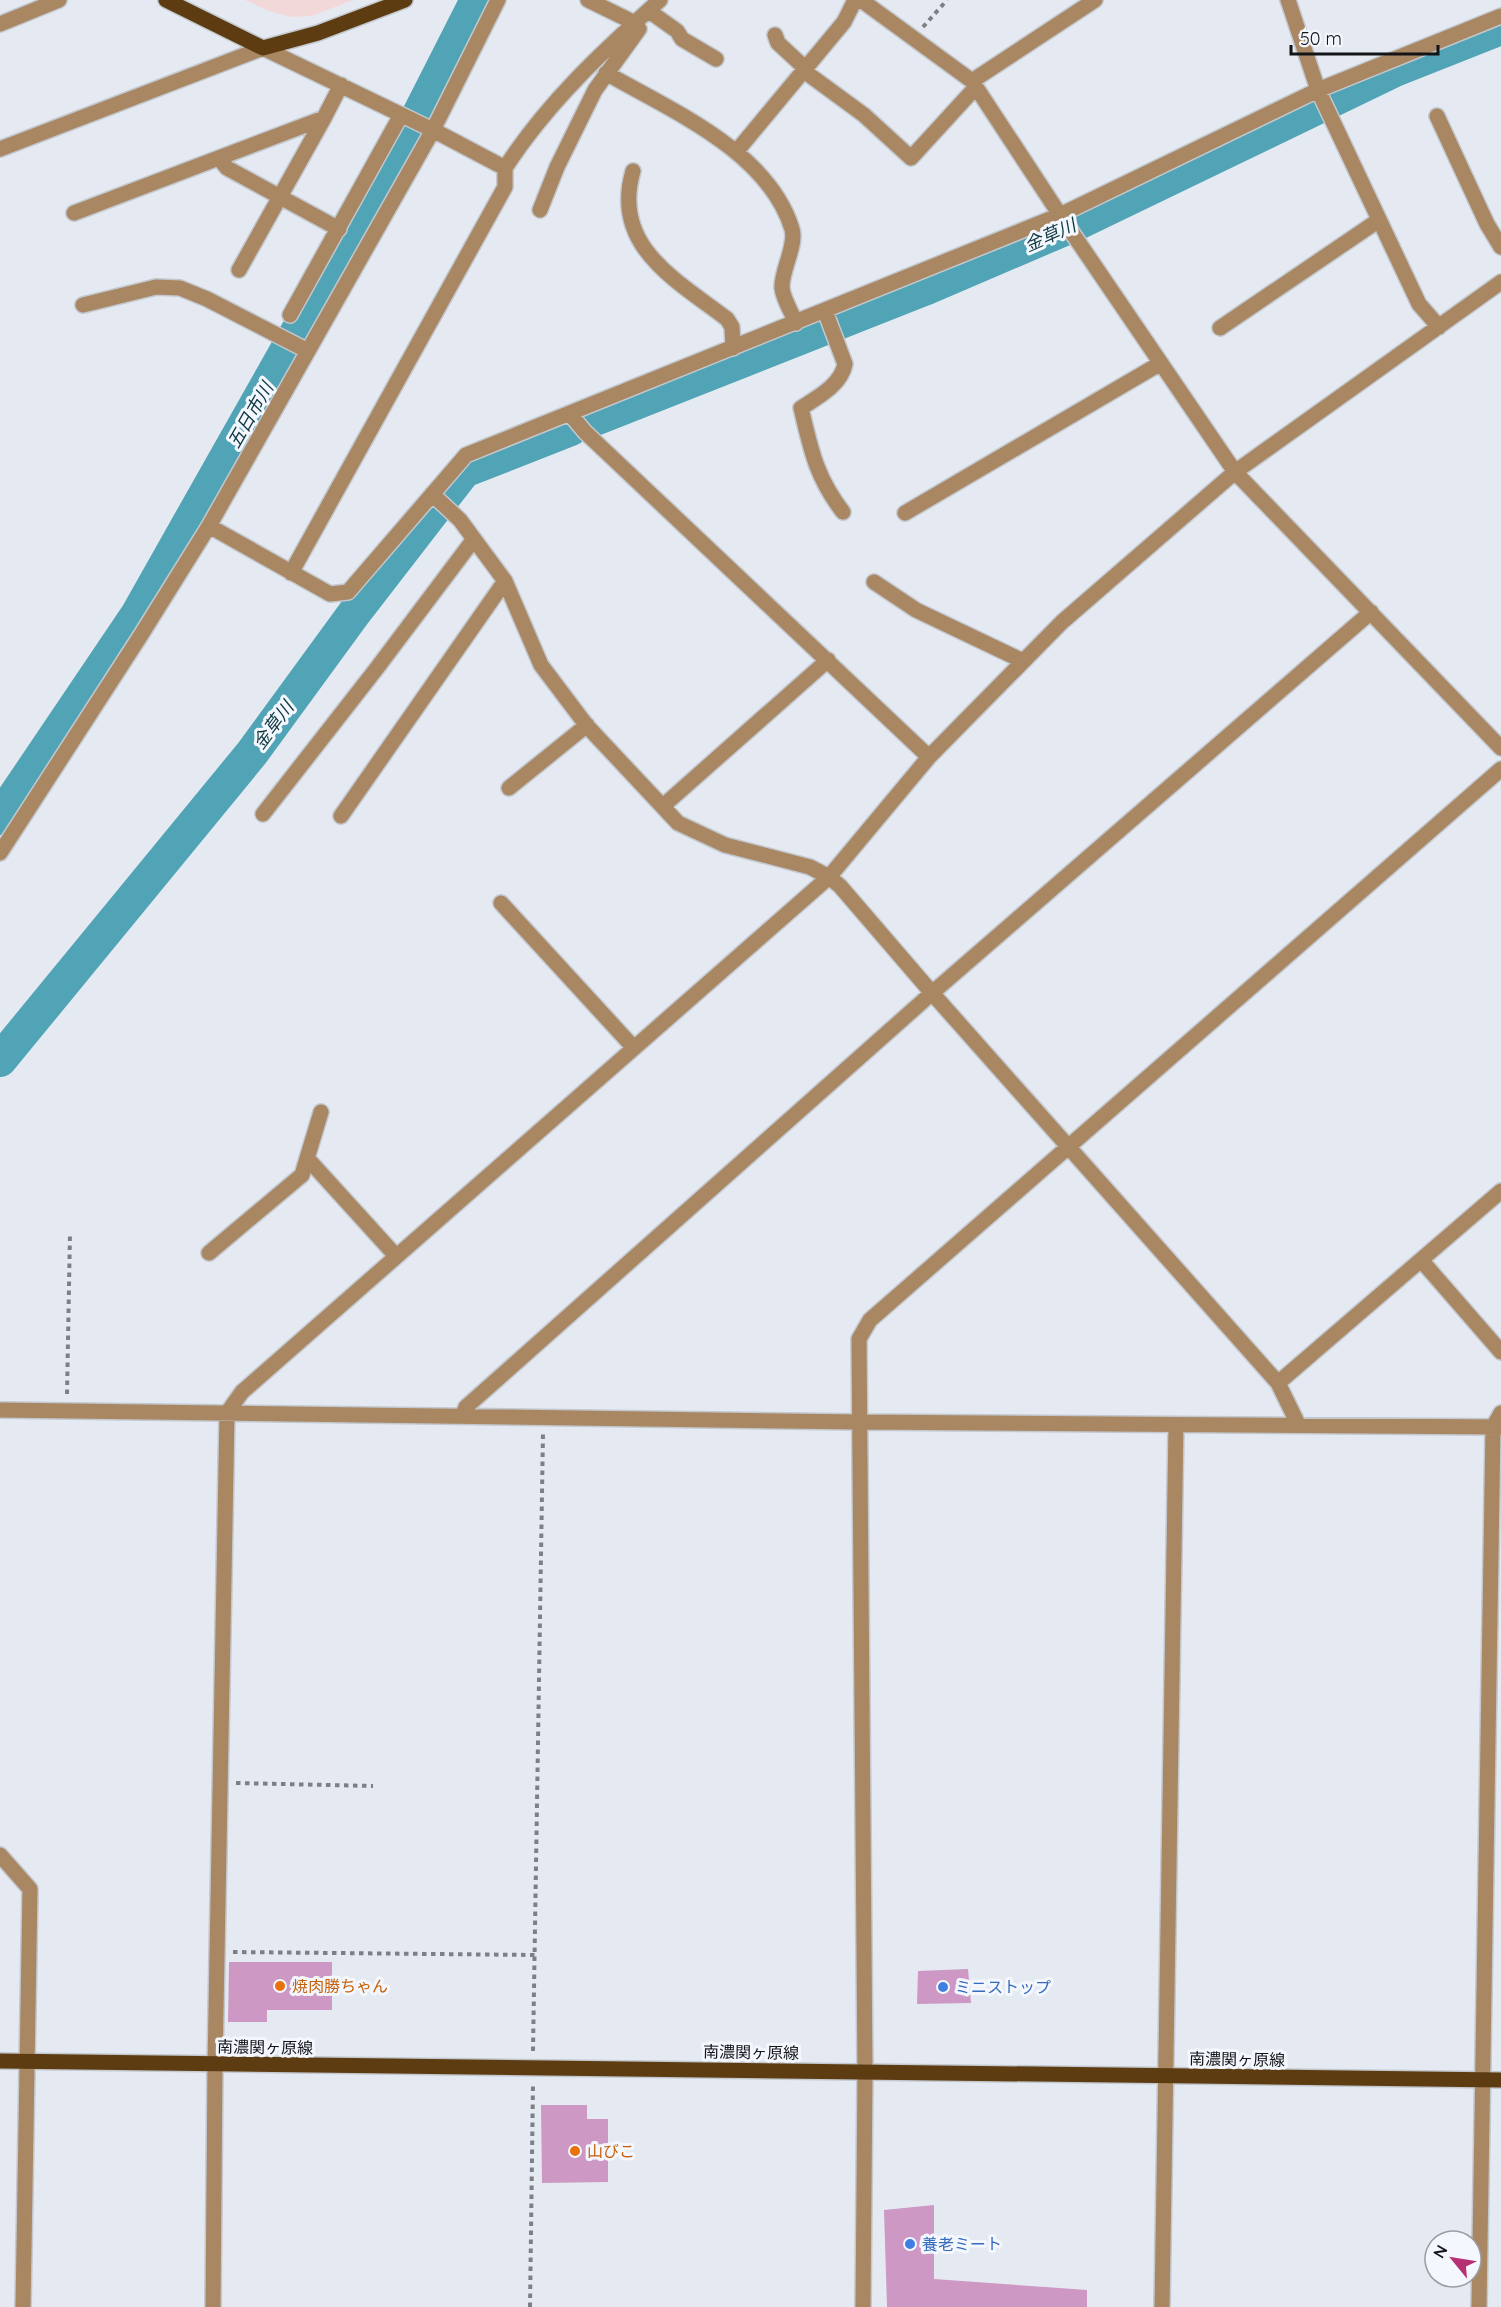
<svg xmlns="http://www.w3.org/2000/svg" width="1501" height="2307" viewBox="0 0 1501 2307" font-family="Quicksand,'Noto Sans JP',sans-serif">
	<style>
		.education { fill: #f3d8da }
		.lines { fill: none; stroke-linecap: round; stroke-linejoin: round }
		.river { stroke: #50a4b6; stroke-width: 34 }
		.building { fill: #cd98c3 }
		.minor-casing { stroke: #c3c8cf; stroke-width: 18 }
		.major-casing { stroke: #c3c8cf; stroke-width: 18 }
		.path { stroke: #7c8085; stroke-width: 4; stroke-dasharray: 4.5 4.5; stroke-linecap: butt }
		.minor { stroke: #a98763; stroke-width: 15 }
		.major { stroke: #5e3c11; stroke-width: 15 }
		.food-dot { fill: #e8710a; stroke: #f4f7fe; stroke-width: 2 }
		.shop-dot { fill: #3f7fe0; stroke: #f4f7fe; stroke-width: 2 }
		.labels { text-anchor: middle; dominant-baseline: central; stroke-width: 6; stroke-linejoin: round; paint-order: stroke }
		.food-label { font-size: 16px; fill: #c56008; stroke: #f4f7fe; text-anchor: start }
		.shop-label { font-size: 16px; fill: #366cbe; stroke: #f4f7fe; text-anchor: start }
		.street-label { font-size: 16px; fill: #121417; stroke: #f4f7fe }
		.water-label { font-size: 18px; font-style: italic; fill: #0d363e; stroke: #f4f7fe }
	</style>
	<rect width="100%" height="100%" fill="#e5eaf2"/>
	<path class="education" d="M 245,0 L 353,0 L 312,16 L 291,17 L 269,11 Z"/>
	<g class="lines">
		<path class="river" d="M 590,421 L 924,289 L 1076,224 L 1395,70 L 1501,28
			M 0,818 L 137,615 L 410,132 L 477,0
			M 0,1060 L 252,753 L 355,612 L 464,471 L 571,429"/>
	</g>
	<path class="building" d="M 229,1962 L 332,1962 L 332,2010 L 267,2010 L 267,2022 L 228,2022 Z
		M 968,1969 L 971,2003 L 917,2004 L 918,1971 Z
		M 541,2105 L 587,2105 L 587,2119 L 608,2119 L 608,2182 L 542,2183 Z
		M 934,2205 L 934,2279 L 1087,2290 L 1087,2307 L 887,2307 L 884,2210 Z"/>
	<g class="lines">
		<defs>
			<path id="minor" d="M 861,0 L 972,81 L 1060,215 L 1235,472 L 1501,748
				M 1288,0 L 1318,90 L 1419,304 L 1439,327
				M 649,11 L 677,31 L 682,39 L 716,59
				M 0,24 L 59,0
				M 775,35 L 778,43 L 806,69
				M 804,71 L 864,115 L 911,158 L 976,87
				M 606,73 C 672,111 768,151 792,229 C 797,245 781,271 782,288 C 783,299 792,313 796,323
				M 972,81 L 1095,0
				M 1437,116 L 1487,224 L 1501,247
				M 0,149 L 263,48 L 433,130 L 505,168 C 547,103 603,51 660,0
				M 736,152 L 844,22 L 855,0
				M 219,158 L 227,168 L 339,229
				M 633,171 C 611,246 676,280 727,319 L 732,327 L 733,348
				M 540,210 L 557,167 L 595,90 L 639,29 L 635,23 L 588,0
				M 74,213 L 324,118 L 341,85
				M 239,270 L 324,118
				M 83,305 L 156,287 L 180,288 L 207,299 L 308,351
				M 825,311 L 845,364 C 841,385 818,397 801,408 C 811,450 816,477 843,512
				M 290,315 L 401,115
				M 1220,328 L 1379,220
				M 570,414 L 585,432 L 929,757
				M 432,494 L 460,520 L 505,581 L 541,665 L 587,726 L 678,823 L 725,845 L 810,867 L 829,877 L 840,886 L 932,993 L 1278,1383 L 1298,1424
				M 905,513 L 1161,363
				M 209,526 L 330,594 L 348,592 L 466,455 L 1060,215 L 1318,90 L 1501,16
				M 291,573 L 505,187 L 505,168
				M 874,582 L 916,610 L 1023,661
				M 509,788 L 587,725
				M 663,806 L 828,660
				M 263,814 L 377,668 L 474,539
				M 341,816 L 505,581
				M 0,853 L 141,635 L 209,526 L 433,130 L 498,0
				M 501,903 L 634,1048
				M 307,1158 L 396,1256
				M 209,1253 L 302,1175 L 321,1112
				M 1421,1260 L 1501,1352
				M 1278,1383 L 1501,1191
				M 0,1410 L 860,1422 L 1501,1427
				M 463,1415 L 466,1407 L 932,993 L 1371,612
				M 0,1855 L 30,1889 L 23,2307
				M 213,2307 L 215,2065 L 227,1413 L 242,1392 L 829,877 L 929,757 L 1062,622 L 1235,472 L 1501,282
				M 863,2307 L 865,2071 L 859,1339 L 870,1320 L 1501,769
				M 1162,2307 L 1176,1425
				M 1479,2307 L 1493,1427 L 1501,1413"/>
			<path id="major" d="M 166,0 L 263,48 L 318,33 L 405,0
				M 0,2061 L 1501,2080"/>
		</defs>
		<use href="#minor" class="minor-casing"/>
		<use href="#major" class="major-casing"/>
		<path class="path" d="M 923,27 L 947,0
			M 67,1394 L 70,1233
			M 236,1783 L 373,1786
			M 233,1952 L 535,1955
			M 533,2051 L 543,1432
			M 530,2307 L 533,2083"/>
		<use href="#minor" class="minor"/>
		<use href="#major" class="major"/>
	</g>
	<g class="food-dot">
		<circle cx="280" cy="1986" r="6"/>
		<circle cx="575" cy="2151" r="6"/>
	</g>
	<g class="shop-dot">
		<circle cx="943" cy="1987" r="6"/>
		<circle cx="910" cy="2244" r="6"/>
	</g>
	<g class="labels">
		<g class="food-label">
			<text x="292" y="1986">焼肉勝ちゃん</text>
			<text x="587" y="2151">山びこ</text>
		</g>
		<g class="shop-label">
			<text x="955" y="1987">ミニストップ</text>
			<text x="922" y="2244">養老ミート</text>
		</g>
		<g class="street-label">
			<text transform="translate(265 2047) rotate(1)">南濃関ヶ原線</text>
			<text transform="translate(751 2052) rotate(1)">南濃関ヶ原線</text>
			<text transform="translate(1237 2059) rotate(1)">南濃関ヶ原線</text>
		</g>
		<g class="water-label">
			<text transform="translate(1050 235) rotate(-24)">金草川</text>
			<text transform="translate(250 415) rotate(-60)">五日市川</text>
			<text transform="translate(273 725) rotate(-53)">金草川</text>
		</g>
	</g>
	<g transform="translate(1453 2259) rotate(300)"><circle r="28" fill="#f4f7fe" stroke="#9a9ca2" stroke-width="1.5"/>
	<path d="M0-4.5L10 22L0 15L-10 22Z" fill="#b63074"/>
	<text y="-9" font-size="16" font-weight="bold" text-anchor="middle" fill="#121417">N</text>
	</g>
	<path d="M1291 45v9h147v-9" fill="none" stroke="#121417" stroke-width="3"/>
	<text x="1300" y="45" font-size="18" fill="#121417" stroke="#f4f7fe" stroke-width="4.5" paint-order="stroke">50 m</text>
</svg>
